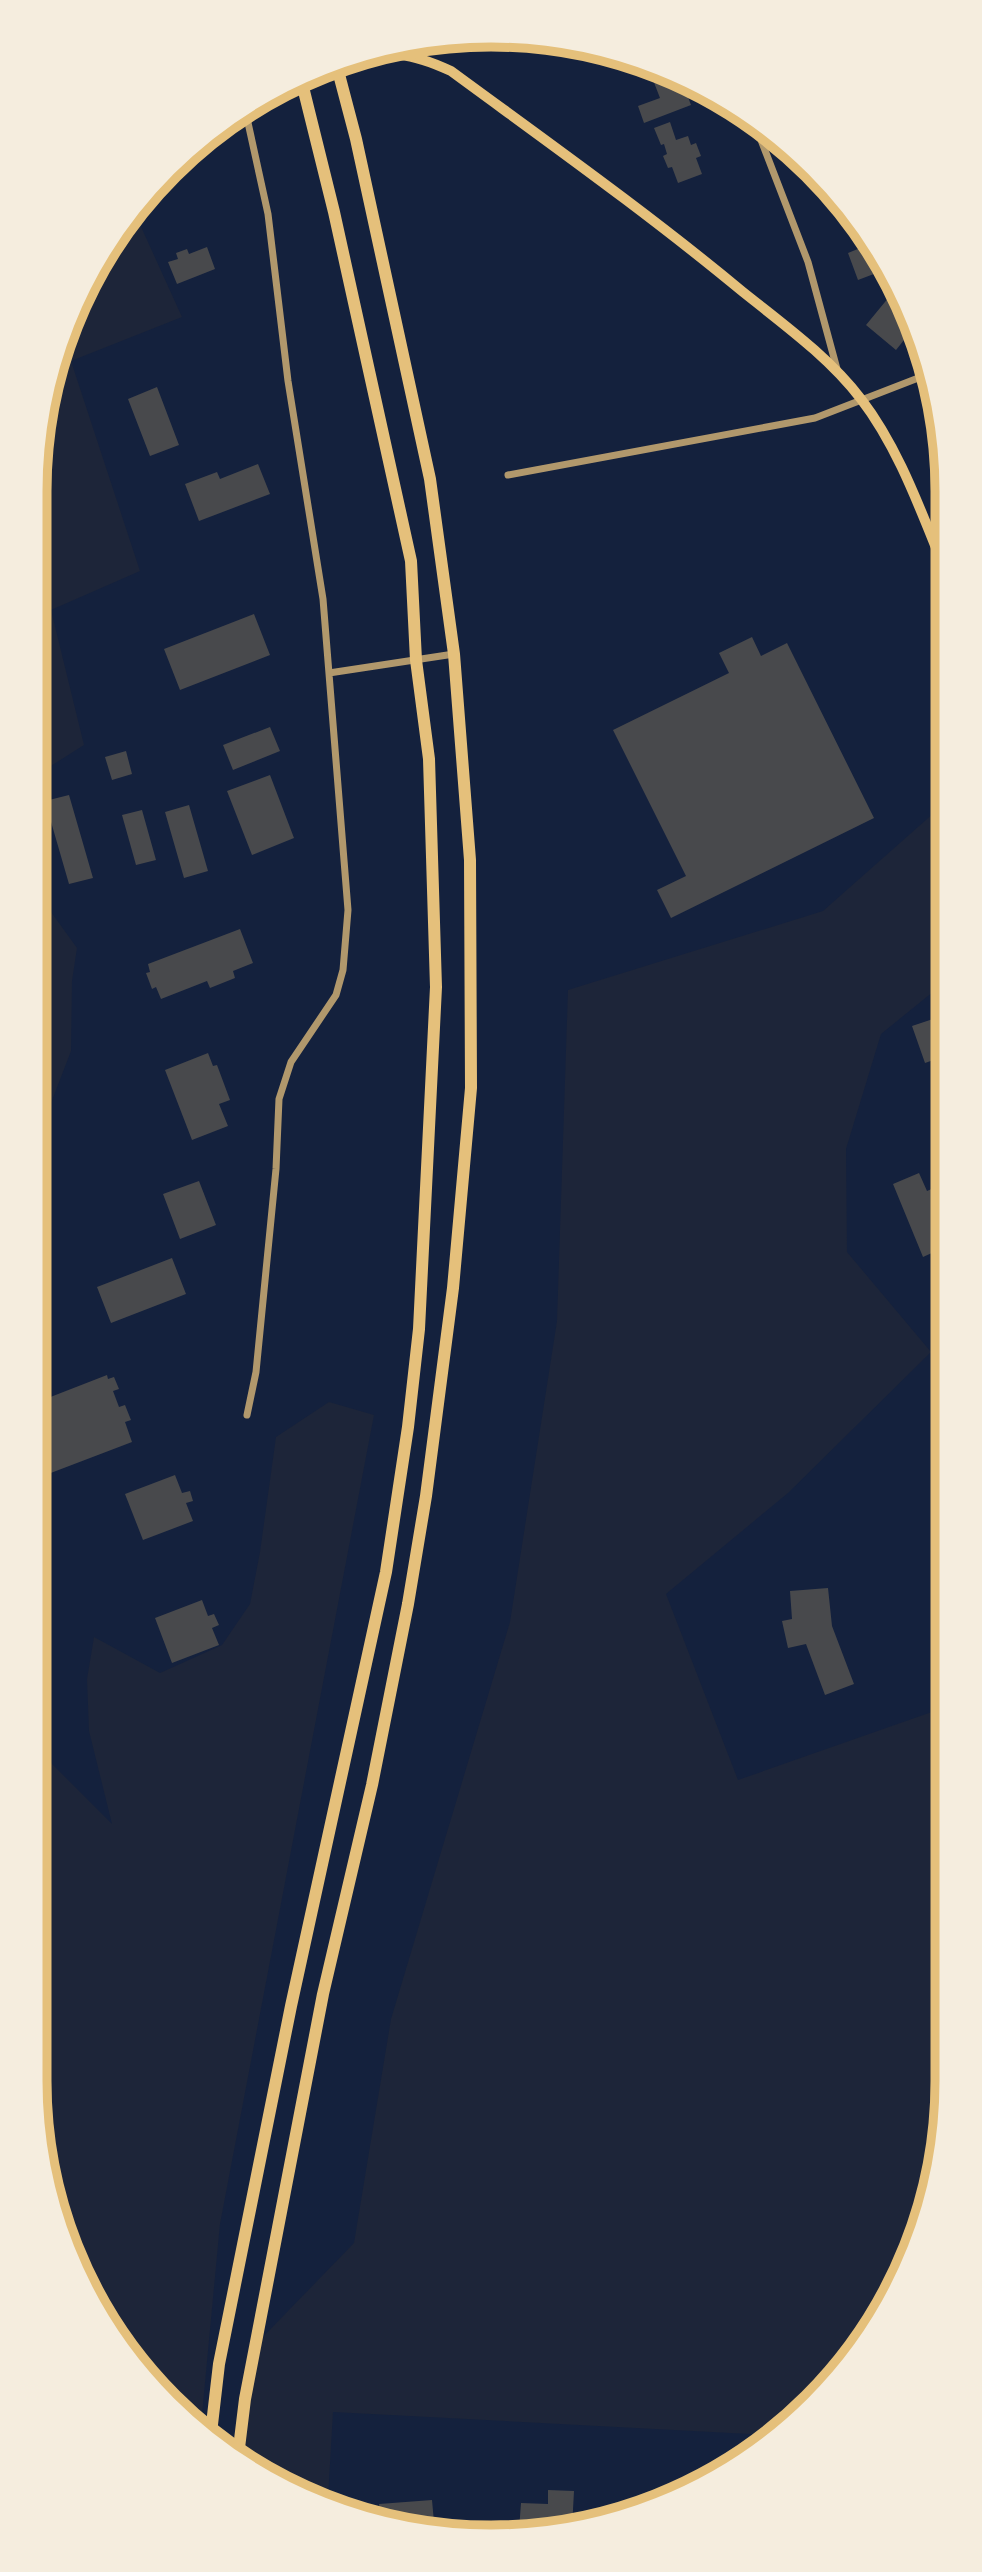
<svg xmlns="http://www.w3.org/2000/svg" width="982" height="2572" viewBox="0 0 982 2572" font-family="'DejaVu Sans',sans-serif">
	<style>
		.green { fill: #1d2539 }
		.building { fill: #48494c }
		.lines { fill: none; stroke-linecap: round; stroke-linejoin: round }
		.minor { stroke: #b1986c; stroke-width: 7 }
		.secondary { stroke: #e5c07b; stroke-width: 10 }
		.trunk { stroke: #e5c07b; stroke-width: 12 }
		.rim { fill: none; stroke: #e5c07b; stroke-width: 9 }
	</style>
	<rect width="100%" height="100%" fill="#14213d"/>
	<path class="green" d="M 133,209 L 182,317 L 71,361 L 140,571 L 51,610 L 84,745 L 35,776 L 35,491 L 51,373 L 82,289 Z
		M 944,804 L 944,983 L 881,1034 L 846,1149 L 847,1252 L 931,1352 L 788,1493 L 666,1594 L 738,1780 L 946,1707 L 947,2081 L 931,2199 L 853,2358 L 771,2435 L 333,2412 L 328,2498 L 263,2476 L 238,2456 L 256,2344 L 354,2243 L 391,2019 L 510,1622 L 557,1321 L 568,990 L 823,911 Z
		M 35,856 L 46,905 L 77,948 L 72,981 L 71,1051 L 51,1103 L 41,1182 L 35,1197 Z
		M 329,1402 L 374,1415 L 220,2224 L 201,2425 L 148,2381 L 59,2228 L 35,2081 L 35,1747 L 112,1824 L 89,1731 L 87,1679 L 94,1637 L 160,1673 L 222,1645 L 250,1604 L 260,1552 L 276,1437 Z"/>
	<path class="building" d="M 648,67 L 682,81 L 691,105 L 644,123 L 638,106 L 660,98 Z
		M 670,122 L 676,140 L 688,136 L 691,145 L 696,143 L 701,156 L 696,158 L 702,174 L 678,183 L 672,167 L 668,168 L 663,156 L 667,154 L 664,144 L 661,145 L 654,128 Z
		M 836,193 L 855,222 L 846,226 L 833,194 Z
		M 870,244 L 887,269 L 858,280 L 848,253 Z
		M 207,247 L 215,269 L 177,284 L 168,262 L 178,259 L 176,253 L 187,249 L 189,254 Z
		M 894,291 L 903,298 L 912,330 L 896,350 L 866,325 Z
		M 157,387 L 179,445 L 150,456 L 128,399 Z
		M 258,464 L 270,494 L 199,521 L 185,484 L 217,472 L 220,479 Z
		M 254,614 L 270,655 L 180,690 L 164,649 Z
		M 752,637 L 761,656 L 787,643 L 874,818 L 671,918 L 657,890 L 686,876 L 613,730 L 729,673 L 719,653 Z
		M 270,727 L 280,751 L 233,770 L 223,745 Z
		M 126,751 L 132,774 L 112,780 L 105,757 Z
		M 270,775 L 294,838 L 252,855 L 227,791 Z
		M 69,795 L 93,878 L 69,884 L 45,801 Z
		M 189,805 L 208,871 L 184,878 L 165,812 Z
		M 142,810 L 156,860 L 136,865 L 122,815 Z
		M 240,929 L 253,963 L 233,971 L 235,978 L 210,988 L 207,981 L 161,999 L 156,987 L 152,989 L 146,973 L 150,972 L 148,964 Z
		M 939,1017 L 944,1033 L 945,1056 L 925,1063 L 912,1026 Z
		M 208,1053 L 213,1066 L 217,1065 L 230,1100 L 219,1104 L 228,1126 L 192,1140 L 165,1070 Z
		M 919,1173 L 927,1191 L 934,1188 L 945,1213 L 945,1247 L 923,1257 L 893,1184 Z
		M 199,1181 L 216,1225 L 180,1239 L 163,1194 Z
		M 172,1258 L 186,1294 L 111,1323 L 97,1287 Z
		M 107,1375 L 108,1379 L 114,1377 L 119,1389 L 113,1391 L 119,1407 L 125,1405 L 131,1420 L 125,1422 L 132,1442 L 35,1479 L 35,1403 Z
		M 175,1475 L 182,1493 L 190,1491 L 193,1501 L 186,1503 L 193,1521 L 143,1540 L 125,1494 Z
		M 828,1588 L 832,1626 L 854,1684 L 825,1695 L 806,1644 L 788,1648 L 782,1621 L 792,1619 L 790,1591 Z
		M 202,1600 L 208,1616 L 214,1614 L 219,1625 L 212,1628 L 219,1645 L 172,1663 L 155,1618 Z
		M 548,2490 L 574,2491 L 572,2528 L 519,2530 L 521,2503 L 548,2504 Z
		M 432,2500 L 435,2533 L 380,2516 L 379,2504 Z"/>
	<g class="lines">
		<path class="minor" d="M 245,109 L 268,214 L 288,381 L 323,599 L 348,910 L 343,970 L 336,995 L 291,1062 L 279,1099 L 276,1169 L 256,1372 L 247,1415
			M 756,127 L 808,262 L 837,369
			M 508,475 L 815,418 L 926,375
			M 329,673 L 454,654"/>
		<path class="secondary" d="M 340,61 C 390,53 404,49 451,71 C 549,143 649,214 743,292 C 783,324 829,357 861,399 C 898,447 920,509 943,565"/>
		<path class="trunk" d="M 211,2433 L 219,2364 L 291,2006 L 386,1572 L 408,1427 L 419,1329 L 436,987 L 429,759 L 416,660 L 411,561 L 334,212 L 301,79
			M 238,2456 L 245,2399 L 323,1994 L 372,1785 L 408,1604 L 426,1496 L 453,1288 L 471,1088 L 470,860 L 454,654 L 430,479 L 356,139 L 336,63"/>
	</g>
	<path d="M0 0H982V2572H0ZM491 47H491A444 444 0 0 1 935 491V2081A444 444 0 0 1 491 2525H491A444 444 0 0 1 47 2081V491A444 444 0 0 1 491 47Z" fill="#f5edde" fill-rule="evenodd"/>
	<path class="rim" d="M491 47H491A444 444 0 0 1 935 491V2081A444 444 0 0 1 491 2525H491A444 444 0 0 1 47 2081V491A444 444 0 0 1 491 47Z"/>
</svg>
